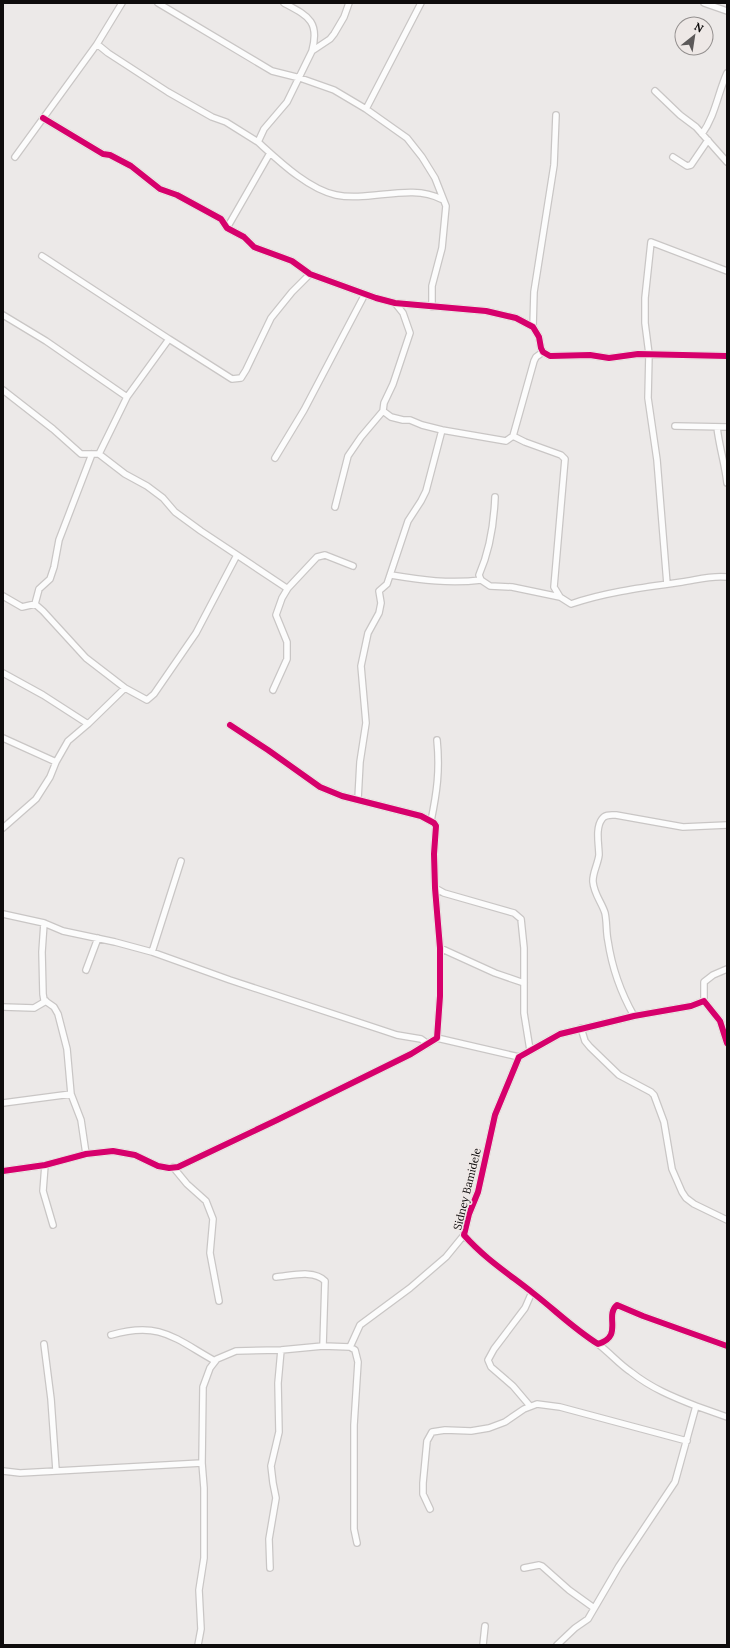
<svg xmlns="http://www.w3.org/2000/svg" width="730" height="1648" viewBox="0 0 730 1648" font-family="Lora,serif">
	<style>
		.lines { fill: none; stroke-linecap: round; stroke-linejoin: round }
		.street-casing { stroke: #c9c6c5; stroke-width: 8 }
		.street { stroke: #fcfcfc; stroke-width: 5.5 }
		.cycleway-casing { stroke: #eee8e6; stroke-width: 8 }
		.cycleway { stroke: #d6006c; stroke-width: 6 }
		.labels { text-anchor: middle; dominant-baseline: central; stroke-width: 3.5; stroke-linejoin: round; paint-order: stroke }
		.street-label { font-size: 11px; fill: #0e0c0c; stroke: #eee8e6 }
	</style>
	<rect width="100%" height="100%" fill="#ece9e8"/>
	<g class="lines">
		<defs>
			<path id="street" d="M 122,3 L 97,44 L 108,53 L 168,92 L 212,117 L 226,122 L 258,142
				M 158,3 L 272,71 L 300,78 L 334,90 L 366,109 L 407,138 L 422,157 L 435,178 L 446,206 L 442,248 L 432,286 L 432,307
				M 284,3 C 308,16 320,21 312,51
				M 349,3 L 344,17 L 334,34 L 330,39 L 312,51 L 287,102 L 264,129 L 258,142 C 279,161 308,189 336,195 C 369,202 411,183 441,199
				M 704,3 L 727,11
				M 655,91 L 680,115 L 696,127 L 727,162
				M 366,109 L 421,3
				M 43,118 L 103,154 L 110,155 L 131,166 L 160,189 L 177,195 L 221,219 L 227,228 L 244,237 L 254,247 L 292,261 L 310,274 L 376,298 L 395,303 L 486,311 L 516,318 L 533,327 L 539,337 L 541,348 L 543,352 L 550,356 L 590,355 L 609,358 L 638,354 L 727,356
				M 702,134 C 715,116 718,93 727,73
				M 15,157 L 97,44
				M 673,157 L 687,166 L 691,165 L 708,140
				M 227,228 L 270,153
				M 42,256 L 169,339 L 127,397 L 99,454
				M 395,303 L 403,313 L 410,333 L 393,384 L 384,403 L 383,411 L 391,417 L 403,420 L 410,420 L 422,425 L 442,430 L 506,441 L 513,436 L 534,361 L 536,357 L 543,352
				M 3,315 L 46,341 L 127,397
				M 533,327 L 534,292 L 554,165 L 556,115
				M 169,339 L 232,379 L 241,378 L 246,370 L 271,318 L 292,292 L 310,274
				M 3,390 L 53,429 L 81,454 L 99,454 L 125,474 L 147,486 L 163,498 L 175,512 L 201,531 L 285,587 L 288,588 L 317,557 L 325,555 L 353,566
				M 675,426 L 727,427
				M 717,427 C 719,446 725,464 727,483
				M 513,436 L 525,442 L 561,455 L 565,459 L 554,587 L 560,597 L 571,604 C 605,592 646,587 682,582 C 696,580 712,575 727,577
				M 275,458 L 304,410 L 365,294
				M 495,497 C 494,523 490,550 479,575 L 481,580 L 490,586 L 512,587 L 560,597
				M 335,507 L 348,456 L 361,437 L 383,411
				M 391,575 C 421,580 450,584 481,580
				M 667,584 L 657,460 L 648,398 L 649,354 L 645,323 L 645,298 L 651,242 L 727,271
				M 3,596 L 22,607 L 35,604 L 43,611 L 86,658 L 125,688 L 147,700 L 154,694 L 196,633 L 237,555
				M 35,604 L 39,589 L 50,579 L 54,567 L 59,540 L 92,454
				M 3,673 L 43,695 L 88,724
				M 273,690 L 287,659 L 287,642 L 276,615 L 282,598 L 288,588
				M 3,738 L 56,762
				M 358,799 L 360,762 L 366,723 L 361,666 L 368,633 L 379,613 L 381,603 L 379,591 L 387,584 L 408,521 L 421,501 L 426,491 L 442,430
				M 431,821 C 437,792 440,770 437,740
				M 3,828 L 36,799 L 50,777 L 56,762 L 68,741 L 88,724 L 125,688
				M 435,888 L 444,893 L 514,913 L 521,919 L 524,948 L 524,1013 L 530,1050
				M 3,914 L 44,923 L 63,931 L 115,942 L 152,952 L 230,980 L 382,1030 L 397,1035 L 421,1039 L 428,1044
				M 44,923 L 42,952 L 43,994 L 44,1000 L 54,1007 L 58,1014 L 67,1049 L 71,1094 L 81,1120 L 86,1154
				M 440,948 L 495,973 L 524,983
				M 152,952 L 181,861
				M 86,970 L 98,938
				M 704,1001 L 704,982 L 713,975 L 727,969
				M 3,1007 L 34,1008 L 46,1001
				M 634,1016 C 621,993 612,968 608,941 C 606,932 607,922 605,913 C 602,903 594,894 593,882 C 592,874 598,864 599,855 C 599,845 595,828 602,819 C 605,814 611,815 616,815 L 683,827 L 727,825
				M 581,1028 L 585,1041 L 590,1047 L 619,1075 L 651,1092 L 654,1095 L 664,1122 L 672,1169 L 682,1192 L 686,1198 L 694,1204 L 727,1220
				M 437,1038 L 519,1057
				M 727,1043 L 720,1021 L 704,1001 L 691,1006 L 634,1016 L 560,1034 L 519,1057 L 495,1115 L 478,1192 L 469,1214 L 464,1235 C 484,1258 509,1274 533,1293 C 555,1310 574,1329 598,1344 C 624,1336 604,1316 617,1305 L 643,1316 L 727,1346
				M 3,1103 L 71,1094
				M 45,1165 L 43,1191 L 53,1225
				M 173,1167 L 187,1184 L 206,1201 L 213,1219 L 210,1253 L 219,1301
				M 3,1171 L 45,1165 L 86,1154 L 113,1151 L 135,1155 L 158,1166 L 169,1168 L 178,1167 L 277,1120 L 411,1054 L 437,1038 L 440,996 L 440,948 L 435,888 L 434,854 L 436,826 L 434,823 L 421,816 L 342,796 L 320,787 L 268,750 L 230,725
				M 276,1277 C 290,1276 314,1269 325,1281 L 323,1346
				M 111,1335 C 160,1321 174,1338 215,1361
				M 44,1344 L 51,1399 L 56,1470
				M 350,1347 L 360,1325 L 410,1288 L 446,1257 L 464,1235
				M 530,1406 L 513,1386 L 491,1367 L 488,1360 L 494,1349 L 525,1308 L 532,1292
				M 696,1406 L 727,1417
				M 202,1463 L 203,1387 L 210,1368 L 217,1359 L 236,1351 L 281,1350 L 323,1346 L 350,1347 L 355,1350 L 358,1362 L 354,1425 L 354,1529 L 357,1543
				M 3,1471 L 20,1473 L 202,1463 L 204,1488 L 204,1558 L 199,1590 L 201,1629 L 198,1645
				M 430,1509 L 423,1494 L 423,1483 L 427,1441 L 432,1432 L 445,1430 L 471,1431 L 489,1428 L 505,1422 L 524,1409 L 537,1404 L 560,1407 L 687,1441
				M 270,1568 L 269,1539 L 276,1498 L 273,1483 L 271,1466 L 279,1432 L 278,1383 L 281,1350
				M 524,1568 L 539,1565 L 542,1566 L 569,1590 L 594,1608
				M 483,1645 L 485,1626
				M 557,1645 L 575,1628 L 588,1619 L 619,1566 L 675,1482 L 696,1406 C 673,1397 651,1388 631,1372 C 619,1364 610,1353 598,1344"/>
		</defs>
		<use href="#street" class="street-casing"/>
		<use href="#street" class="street"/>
		<defs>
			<path id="cycleway" d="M 43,118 L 103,154 L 110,155 L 131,166 L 160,189 L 177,195 L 221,219 L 227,228 L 244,237 L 254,247 L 292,261 L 310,274 L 376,298 L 395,303 L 486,311 L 516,318 L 533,327 L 539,337 L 541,348 L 543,352 L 550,356 L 590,355 L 609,358 L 638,354 L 727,356
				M 727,1043 L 720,1021 L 704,1001 L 691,1006 L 634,1016 L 560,1034 L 519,1057 L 495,1115 L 478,1192 L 469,1214 L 464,1235 C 484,1258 509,1274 533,1293 C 555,1310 574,1329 598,1344 C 624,1336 604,1316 617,1305 L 643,1316 L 727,1346
				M 3,1171 L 45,1165 L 86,1154 L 113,1151 L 135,1155 L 158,1166 L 169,1168 L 178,1167 L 277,1120 L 411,1054 L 437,1038 L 440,996 L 440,948 L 435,888 L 434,854 L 436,826 L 434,823 L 421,816 L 342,796 L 320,787 L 268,750 L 230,725"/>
		</defs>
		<use href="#cycleway" class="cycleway-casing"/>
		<use href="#cycleway" class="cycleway"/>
	</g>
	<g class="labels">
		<g class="street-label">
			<text transform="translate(467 1189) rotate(-76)">Sidney Bamidele</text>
		</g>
	</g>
	<rect width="730" height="1648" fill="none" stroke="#0e0c0c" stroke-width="8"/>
	<g transform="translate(694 36) rotate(30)"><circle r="19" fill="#eee8e6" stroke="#94908f"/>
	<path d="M0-3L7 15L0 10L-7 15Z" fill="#5c5959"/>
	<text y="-6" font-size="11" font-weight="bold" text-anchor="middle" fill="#0e0c0c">N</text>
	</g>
</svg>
